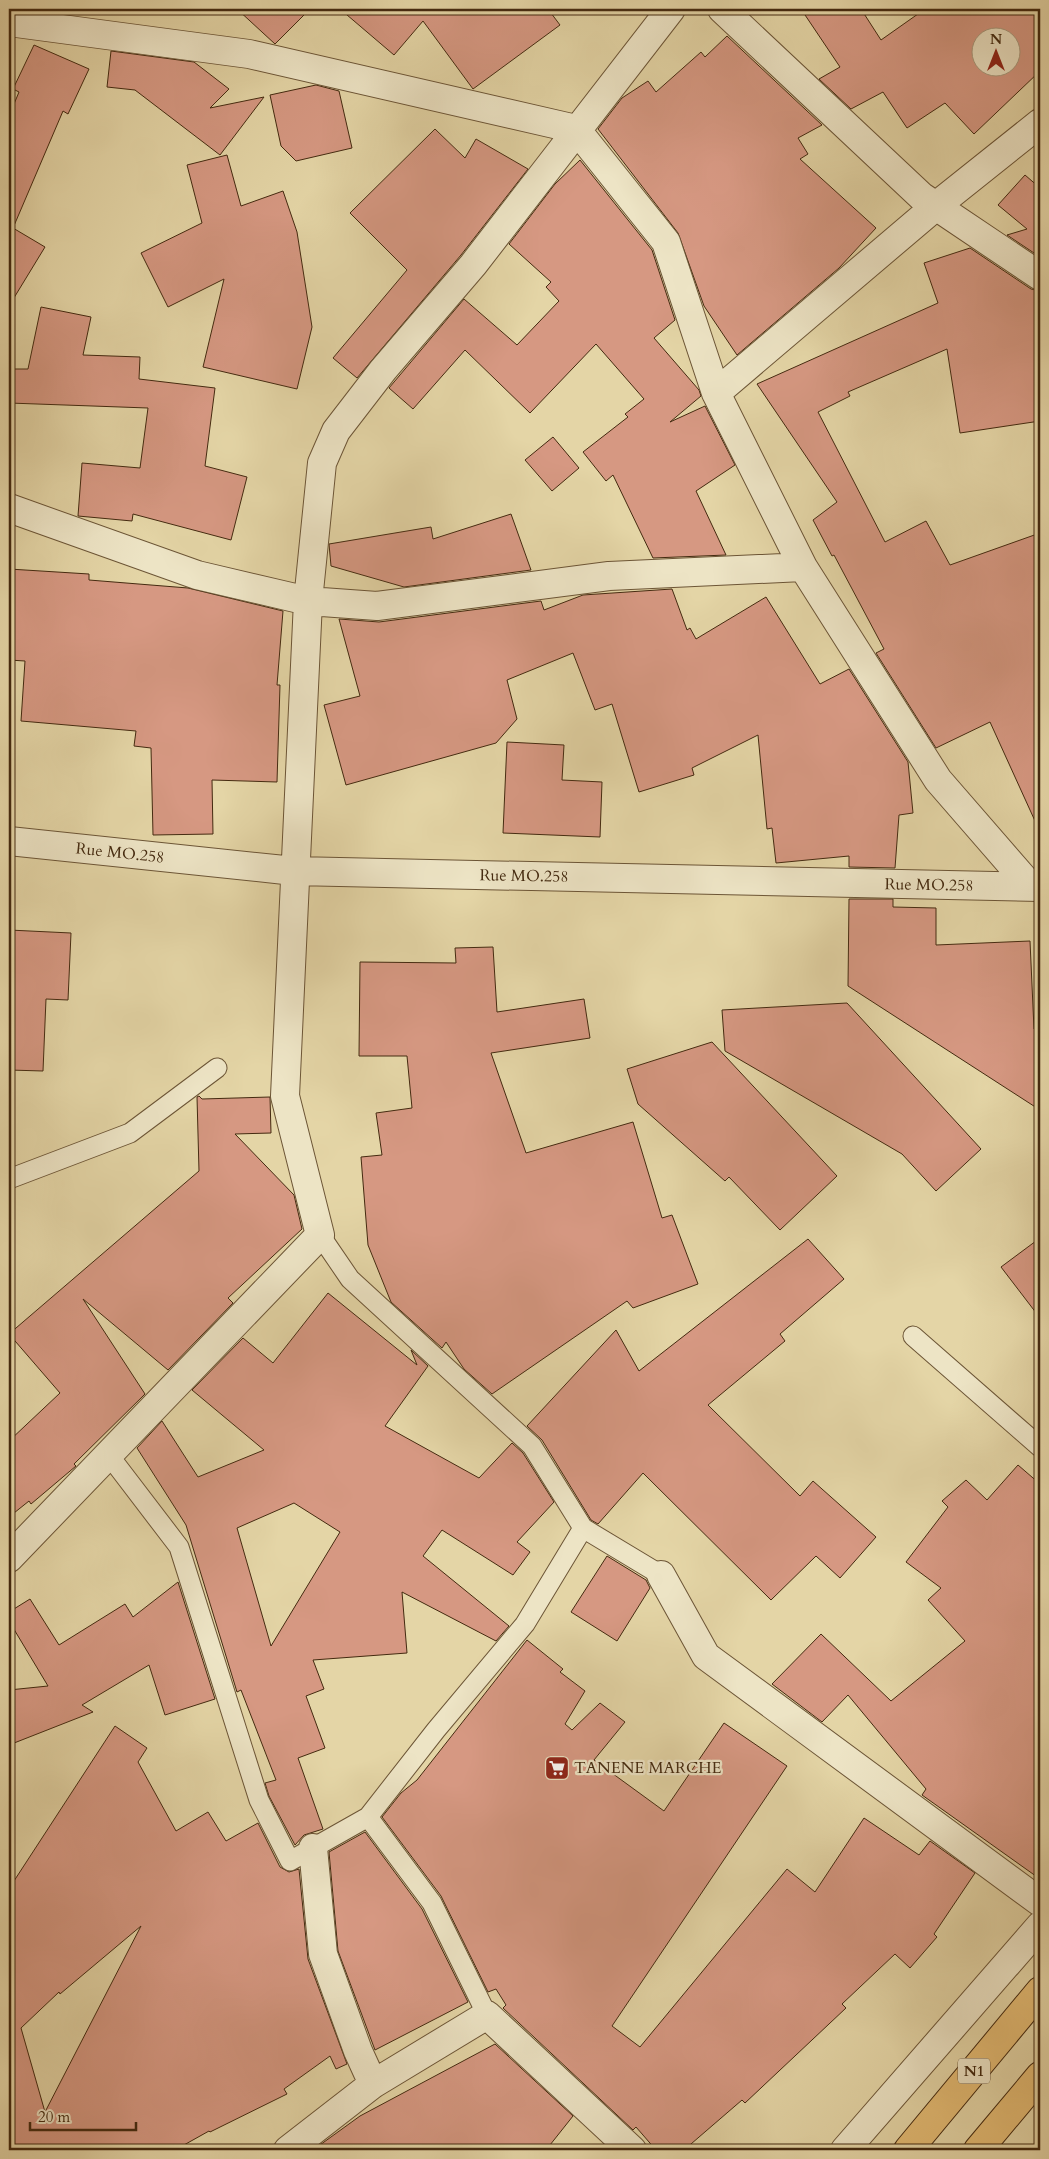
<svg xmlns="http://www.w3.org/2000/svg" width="1049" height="2159" viewBox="0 0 1049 2159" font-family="Cardo,serif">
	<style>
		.building { fill: #d69882; stroke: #442a10; fill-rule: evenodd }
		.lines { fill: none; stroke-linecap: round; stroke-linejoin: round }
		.service-casing { stroke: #6c5536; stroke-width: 21 }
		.minor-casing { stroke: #6c5536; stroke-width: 30 }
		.trunk-casing { stroke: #442a10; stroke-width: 30 }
		.service { stroke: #ede4c5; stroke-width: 19 }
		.minor { stroke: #ede4c5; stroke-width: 28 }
		.trunk { stroke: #e2ba73; stroke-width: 28 }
		.labels { text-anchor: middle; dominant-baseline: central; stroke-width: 4.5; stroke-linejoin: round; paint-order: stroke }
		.shield { fill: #ede4c5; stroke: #776246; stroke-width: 1 }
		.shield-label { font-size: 15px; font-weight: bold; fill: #442a10 }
		.street-label { font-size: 16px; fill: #442a10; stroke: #ede4c5 }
		.poi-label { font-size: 16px; fill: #442a10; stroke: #ede4c5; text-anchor: start }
	</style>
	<rect width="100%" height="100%" fill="#e4d5a6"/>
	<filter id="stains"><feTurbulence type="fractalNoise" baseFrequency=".004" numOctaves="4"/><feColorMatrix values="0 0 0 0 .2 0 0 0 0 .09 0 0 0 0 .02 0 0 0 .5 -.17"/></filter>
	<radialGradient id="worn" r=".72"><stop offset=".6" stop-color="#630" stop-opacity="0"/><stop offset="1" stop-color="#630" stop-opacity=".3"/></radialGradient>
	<path class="building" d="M 237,9 L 310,9 L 275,44 Z
		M 340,9 L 548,9 L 560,25 L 473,89 L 423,21 L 394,55 Z
		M 801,9 L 861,9 L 881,40 L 925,9 L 1040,9 L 1040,71 L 974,134 L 945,103 L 907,128 L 883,92 L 851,109 L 819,79 L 840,67 ZM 982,38 L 1012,38 L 1012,68 L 982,68 Z
		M 727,36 L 822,125 L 798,138 L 808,154 L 800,159 L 876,228 L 839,268 L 737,355 L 704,306 L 678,233 L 598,129 L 622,98 L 648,81 L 656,92 L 701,52 L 705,57 Z
		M 34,45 L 89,69 L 68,114 L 63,111 L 13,228 L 45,247 L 9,306 L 9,116 L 19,92 L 13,89 Z
		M 111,51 L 194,62 L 229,89 L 210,108 L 264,97 L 220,155 L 135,90 L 107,87 Z
		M 316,85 L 339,91 L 352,148 L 296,161 L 281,146 L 270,95 Z
		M 435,129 L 465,158 L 476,139 L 528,169 L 461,255 L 357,378 L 333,358 L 407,270 L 350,213 Z
		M 227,155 L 241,206 L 283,191 L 297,232 L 312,327 L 297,389 L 203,367 L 224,279 L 168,307 L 141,253 L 202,223 L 187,165 Z
		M 580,160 L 652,250 L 675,320 L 654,338 L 699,390 L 701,396 L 670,422 L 705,406 L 735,465 L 696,491 L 726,555 L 653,558 L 613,475 L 606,481 L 583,452 L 628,417 L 625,414 L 644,399 L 596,344 L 530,413 L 465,350 L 413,409 L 389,388 L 464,299 L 517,345 L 559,301 L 546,287 L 551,282 L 509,244 L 555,184 Z
		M 1025,175 L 1040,188 L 1040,257 L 1007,235 L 1027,229 L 998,205 Z
		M 970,248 L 1031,289 L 1040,291 L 1040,421 L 960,433 L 947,349 L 848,392 L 850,396 L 818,412 L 885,542 L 926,521 L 950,565 L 1040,533 L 1040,832 L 990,722 L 936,748 L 876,653 L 884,649 L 834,555 L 832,556 L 813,520 L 837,502 L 757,384 L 938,303 L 924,263 Z
		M 41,307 L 91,317 L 83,355 L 140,357 L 139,379 L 215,388 L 205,466 L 247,477 L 231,540 L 133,514 L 132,521 L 78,516 L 82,463 L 140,468 L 148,408 L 9,403 L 9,369 L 28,369 Z
		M 553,437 L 579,468 L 552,491 L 525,460 Z
		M 511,514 L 531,570 L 404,587 L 331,566 L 329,544 L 431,527 L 433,539 Z
		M 9,569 L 89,574 L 89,580 L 188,588 L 283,611 L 277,685 L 280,685 L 277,782 L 212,780 L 213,834 L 153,835 L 151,748 L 134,746 L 136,731 L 21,721 L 25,661 L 9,660 Z
		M 672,589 L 687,630 L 690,628 L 696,639 L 766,597 L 820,684 L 849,669 L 908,762 L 913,813 L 899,815 L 895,868 L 849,867 L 849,856 L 776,863 L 772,828 L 767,829 L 758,735 L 692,768 L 694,775 L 639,792 L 612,704 L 595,710 L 573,653 L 507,680 L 517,719 L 496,743 L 346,785 L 324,705 L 360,696 L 339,619 L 379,622 L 541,601 L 544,610 L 583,595 Z
		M 507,742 L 564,745 L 562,780 L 602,782 L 600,837 L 503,833 Z
		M 849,899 L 893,899 L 893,907 L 936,908 L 936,945 L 1030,941 L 1034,1029 L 1040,1023 L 1040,1110 L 848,986 Z
		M 9,930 L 71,933 L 68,1000 L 46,999 L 43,1071 L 9,1070 Z
		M 493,947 L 497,1012 L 584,999 L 590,1038 L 491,1053 L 526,1153 L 633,1122 L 662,1218 L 672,1215 L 698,1284 L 633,1308 L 627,1301 L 492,1394 L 464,1369 L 446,1342 L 442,1348 L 391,1302 L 368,1245 L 361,1157 L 382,1155 L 376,1113 L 412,1108 L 407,1056 L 359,1056 L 360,962 L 456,963 L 455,948 Z
		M 847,1003 L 981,1149 L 936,1191 L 902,1154 L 725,1051 L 722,1010 Z
		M 712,1042 L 837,1176 L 780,1230 L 729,1177 L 725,1181 L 638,1104 L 627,1069 Z
		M 199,1096 L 202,1099 L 270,1097 L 271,1133 L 235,1134 L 294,1195 L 302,1229 L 228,1298 L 233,1303 L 168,1370 L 83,1299 L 145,1394 L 74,1464 L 76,1466 L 31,1504 L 29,1501 L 9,1517 L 9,1441 L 60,1393 L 9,1334 L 199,1171 L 197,1097 Z
		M 1040,1238 L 1040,1318 L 1001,1267 Z
		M 808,1239 L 844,1279 L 780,1334 L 785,1341 L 708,1405 L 800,1496 L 813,1481 L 876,1537 L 840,1578 L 816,1556 L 771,1600 L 643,1473 L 598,1524 L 591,1520 L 542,1440 L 527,1426 L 616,1330 L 639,1371 Z
		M 328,1293 L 417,1365 L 411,1350 L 428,1366 L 385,1426 L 479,1478 L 512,1443 L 523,1453 L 554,1502 L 517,1542 L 530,1552 L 513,1575 L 442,1530 L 423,1556 L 509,1626 L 496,1641 L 402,1592 L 407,1653 L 313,1660 L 324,1689 L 306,1696 L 325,1748 L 298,1758 L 323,1829 L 304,1835 L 295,1845 L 269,1796 L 265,1783 L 276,1780 L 241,1690 L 237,1692 L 186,1525 L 137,1448 L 162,1421 L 198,1477 L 264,1450 L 192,1390 L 243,1338 L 273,1363 ZM 294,1503 L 340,1532 L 271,1646 L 237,1528 Z
		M 1018,1465 L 1040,1484 L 1040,1879 L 922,1795 L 926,1789 L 848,1695 L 822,1722 L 772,1684 L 821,1634 L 891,1701 L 965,1641 L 928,1600 L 941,1588 L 906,1562 L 948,1507 L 942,1501 L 966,1480 L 987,1500 Z
		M 607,1556 L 646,1580 L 650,1588 L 617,1641 L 571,1612 Z
		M 178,1582 L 215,1699 L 165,1715 L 149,1665 L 82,1705 L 93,1712 L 9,1745 L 9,1690 L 48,1686 L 9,1621 L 9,1612 L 30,1599 L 59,1645 L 125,1604 L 133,1617 Z
		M 527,1640 L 563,1669 L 560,1672 L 585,1691 L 565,1724 L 572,1730 L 600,1703 L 625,1722 L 594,1760 L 664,1811 L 724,1723 L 787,1766 L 612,2026 L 640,2047 L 787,1869 L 815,1892 L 864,1818 L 919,1855 L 930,1841 L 975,1873 L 934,1934 L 937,1937 L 910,1968 L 895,1954 L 842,2004 L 846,2008 L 745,2103 L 742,2100 L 684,2150 L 656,2150 L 636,2127 L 633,2130 L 503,2008 L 506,2005 L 496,1989 L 488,1992 L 441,1896 L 382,1817 L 401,1793 L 417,1780 Z
		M 115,1726 L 147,1748 L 138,1762 L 176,1831 L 208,1812 L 226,1841 L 258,1823 L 280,1867 L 289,1872 L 299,1869 L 308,1959 L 347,2064 L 336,2069 L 330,2056 L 284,2089 L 287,2094 L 210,2132 L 209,2131 L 175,2150 L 9,2150 L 9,1884 L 12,1884 ZM 141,1926 L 45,2112 L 21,2028 L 59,1992 L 60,1994 Z
		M 365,1832 L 422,1909 L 468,2002 L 375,2050 L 338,1951 L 329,1852 Z
		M 495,2044 L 573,2116 L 546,2150 L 313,2150 L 360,2116 Z"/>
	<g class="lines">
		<defs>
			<path id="service" d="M 9,1179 L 130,1133 L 217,1068
				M 320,1235 L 350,1279 L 532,1446 L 583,1528 L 661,1575
				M 913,1336 L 1040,1447
				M 108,1454 L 179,1547 L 259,1800 L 290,1861 L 368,1817
				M 487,2015 L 432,1903 L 368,1817 L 436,1730 L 525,1624 L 583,1528"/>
			<path id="minor" d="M 722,9 L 921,196 L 1040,276
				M 9,22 L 249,54 L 576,129 L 666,242 L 716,393 L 803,567 L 938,780 L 1031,887
				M 716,393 L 936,206 L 1040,123
				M 9,508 L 197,575 L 308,601 L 377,606 L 609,576 L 803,567
				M 9,841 L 294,871 L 1040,887
				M 9,1558 L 320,1235 L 285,1096 L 308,601 L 322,463 L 336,431 L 383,370 L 473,265 L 671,9
				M 661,1575 L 706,1656 L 1040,1902
				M 313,1848 L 323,1954 L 358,2051 L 373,2084
				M 288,2150 L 373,2084 L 487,2015 L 632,2150
				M 845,2150 L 1040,1926"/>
			<path id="trunk" d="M 908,2150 L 1040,1991
				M 978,2150 L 1040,2076"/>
		</defs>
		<use href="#service" class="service-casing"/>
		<use href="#minor" class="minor-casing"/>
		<use href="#trunk" class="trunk-casing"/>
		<use href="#service" class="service"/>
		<use href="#minor" class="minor"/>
		<use href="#trunk" class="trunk"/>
	</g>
	<defs>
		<symbol id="supermarket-square" viewBox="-11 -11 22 22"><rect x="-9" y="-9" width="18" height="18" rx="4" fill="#8f2418" stroke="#ede4c5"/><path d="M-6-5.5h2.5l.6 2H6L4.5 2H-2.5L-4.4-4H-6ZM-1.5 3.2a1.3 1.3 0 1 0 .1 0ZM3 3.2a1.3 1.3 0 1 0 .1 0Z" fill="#fff"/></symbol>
	</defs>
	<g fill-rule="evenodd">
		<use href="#supermarket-square" x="543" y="1754" width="28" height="28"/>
	</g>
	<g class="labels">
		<rect class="shield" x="958" y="2058.5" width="32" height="25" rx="4"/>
		<g class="shield-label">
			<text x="974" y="2071">N1</text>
		</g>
		<g class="street-label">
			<text transform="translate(120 853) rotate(6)">Rue MO.258</text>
			<text transform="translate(524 876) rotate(1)">Rue MO.258</text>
			<text transform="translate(929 885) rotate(1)">Rue MO.258</text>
		</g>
		<g class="poi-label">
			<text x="574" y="1768">TANENE MARCHE</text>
		</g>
	</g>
	<rect width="1049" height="2159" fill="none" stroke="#e4d5a6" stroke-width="30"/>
	<rect x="10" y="10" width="1029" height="2139" fill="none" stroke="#442a10" stroke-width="2.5"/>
	<rect x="15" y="15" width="1019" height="2129" fill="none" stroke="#442a10"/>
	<g transform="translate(996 52)"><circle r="24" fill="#ede4c5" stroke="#a99a7d"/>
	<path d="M0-4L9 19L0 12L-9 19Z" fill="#8f2418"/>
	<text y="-8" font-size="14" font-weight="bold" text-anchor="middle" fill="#442a10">N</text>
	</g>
	<path d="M30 2122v8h106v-8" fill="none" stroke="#442a10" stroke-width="2.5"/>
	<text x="38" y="2122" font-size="15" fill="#442a10" stroke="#ede4c5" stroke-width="4" paint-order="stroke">20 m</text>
	<rect width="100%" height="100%" filter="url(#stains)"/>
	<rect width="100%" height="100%" fill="url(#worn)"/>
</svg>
